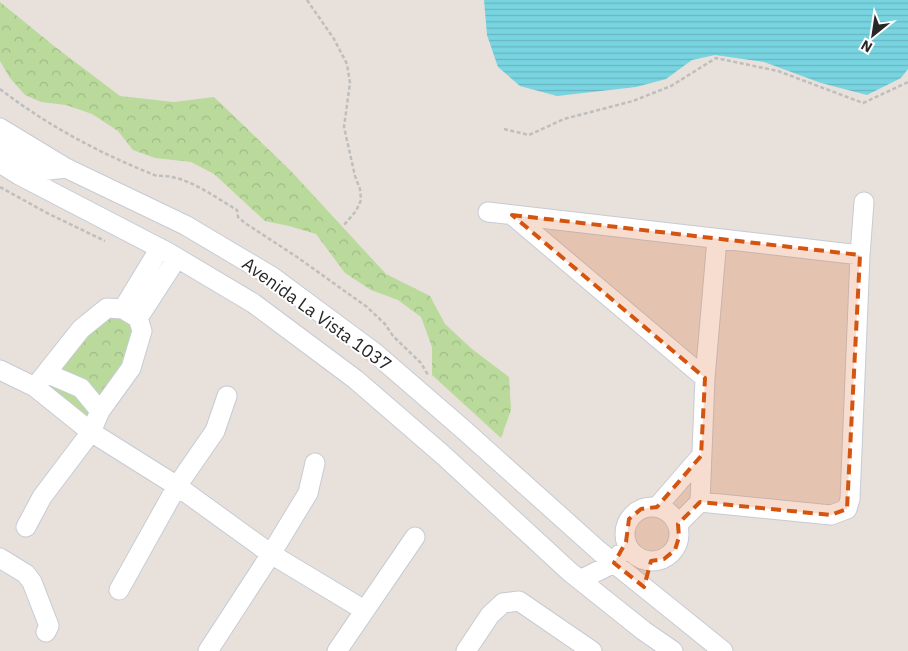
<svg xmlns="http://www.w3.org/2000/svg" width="908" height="651" viewBox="0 0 908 651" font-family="'IBM Plex Sans',sans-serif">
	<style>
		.grass { fill: #bada9c }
		.park { fill: url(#park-crowns) }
		.water { fill: url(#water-rules) }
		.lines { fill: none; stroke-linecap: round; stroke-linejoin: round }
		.minor-casing { stroke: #c6cbd4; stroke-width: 21 }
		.path { stroke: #bebebe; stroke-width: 2.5; stroke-dasharray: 4 2.5; stroke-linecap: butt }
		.minor { stroke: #fff; stroke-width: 19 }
		.marked { fill: #d5540f; fill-opacity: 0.2; stroke: #d5540f; stroke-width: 4; stroke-dasharray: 10 6; stroke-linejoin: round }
		.labels { text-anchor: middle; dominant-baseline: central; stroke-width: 4; stroke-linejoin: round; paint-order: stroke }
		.street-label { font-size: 18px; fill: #272727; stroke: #fff }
	</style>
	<defs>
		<pattern id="park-crowns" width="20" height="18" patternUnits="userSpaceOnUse" patternTransform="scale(1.25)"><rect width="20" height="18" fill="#bada9c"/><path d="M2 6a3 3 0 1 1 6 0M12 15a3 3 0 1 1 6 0" fill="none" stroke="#a0bb86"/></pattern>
		<pattern id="water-rules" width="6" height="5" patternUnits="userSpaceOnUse" patternTransform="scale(1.25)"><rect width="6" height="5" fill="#78d4e0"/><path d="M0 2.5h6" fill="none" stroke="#68b6c0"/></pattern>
	</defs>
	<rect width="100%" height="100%" fill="#e8e0da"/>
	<path class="grass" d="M 46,373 L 100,411 L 91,432 L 35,387 Z"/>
	<path class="park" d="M 0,2 L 54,46 L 120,96 L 174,102 L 214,97 L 290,170 L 386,274 L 430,296 L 445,324 L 472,349 L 509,377 L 511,410 L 501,438 L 432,375 L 432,347 L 421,317 L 398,300 L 371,290 L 345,273 L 316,234 L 289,226 L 265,221 L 214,174 L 191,162 L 155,158 L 133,150 L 118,131 L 92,114 L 66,105 L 41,102 L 25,95 L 10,78 L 0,61 Z
		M 107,308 L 142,331 L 100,411 L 46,373 Z"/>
	<path class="water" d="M 484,0 L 908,0 L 908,69 L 901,78 L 867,95 L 821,83 L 764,62 L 715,55 L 692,60 L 666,79 L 636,87 L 557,96 L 520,86 L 498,67 L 487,35 Z"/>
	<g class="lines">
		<defs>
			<path id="minor" d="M 0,128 L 66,168 L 185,225 L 271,276 L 375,353 L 464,430 L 599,551 L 723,651
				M 0,147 L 40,171 L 66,168
				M 0,163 L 19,175 L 169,253 L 253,303 L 355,379 L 443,455 L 570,572 L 644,631 L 673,651
				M 488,212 L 860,255
				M 512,215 L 705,378
				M 107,308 L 123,309 L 138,318 L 142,331 L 131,368 L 100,411 L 91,432 L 35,387 L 81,329 Z
				M 123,309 L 160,248
				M 138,318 L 177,258
				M 0,370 L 35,387
				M 46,373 L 81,388 L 100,411
				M 700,502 L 831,515 L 847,509 L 850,499 L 860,255 L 864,202
				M625 534a27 27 0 1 1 54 0a27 27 0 1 1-54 0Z
				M 657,507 L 701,456
				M 678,524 L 700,502 L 705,378 L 717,239
				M 26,527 L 42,497 L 91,432 L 177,486 L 271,554 L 364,610
				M 0,558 L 26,574 L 32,582 L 49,626 L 46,632
				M 580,580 L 614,563 L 620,554
				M 119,590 L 177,486 L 215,431 L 227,396
				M 208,651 L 271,554 L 308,493 L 315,463
				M 337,651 L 415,537
				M 466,651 L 490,615 L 503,603 L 519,601 L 592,651"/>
		</defs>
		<use href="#minor" class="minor-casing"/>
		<path class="path" d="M 307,0 L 334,39 L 347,64 L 350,83 L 344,127 L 355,176 L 360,189 L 361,200 L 356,211 L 344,225
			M 0,89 C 48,126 101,154 157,176 C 185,174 213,196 237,210 L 238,217 L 245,223 L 297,257 L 367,307 L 385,324 L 393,336 L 421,363 L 428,375
			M 504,129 L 529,135 L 564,119 L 633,101 L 671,86 L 716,58 L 778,71 L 863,103 L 908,82
			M 0,187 L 47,213 L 105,241"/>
		<use href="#minor" class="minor"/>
	</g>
	<path class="marked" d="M 512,215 L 860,255 L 847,509 L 831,515 L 700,502 L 678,524 L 679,537 L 675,550 L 664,559 L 651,561 L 644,587 L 614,563 L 626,542 L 629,519 L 641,509 L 657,507 L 701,456 L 705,378 Z"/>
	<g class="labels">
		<g class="street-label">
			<text transform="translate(317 314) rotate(36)">Avenida La Vista 1037</text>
		</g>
	</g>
	<g transform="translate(873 35) rotate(210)" stroke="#ffffff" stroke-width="4" paint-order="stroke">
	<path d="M0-4L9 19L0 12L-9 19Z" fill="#272727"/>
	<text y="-8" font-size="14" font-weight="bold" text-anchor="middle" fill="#272727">N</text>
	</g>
</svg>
